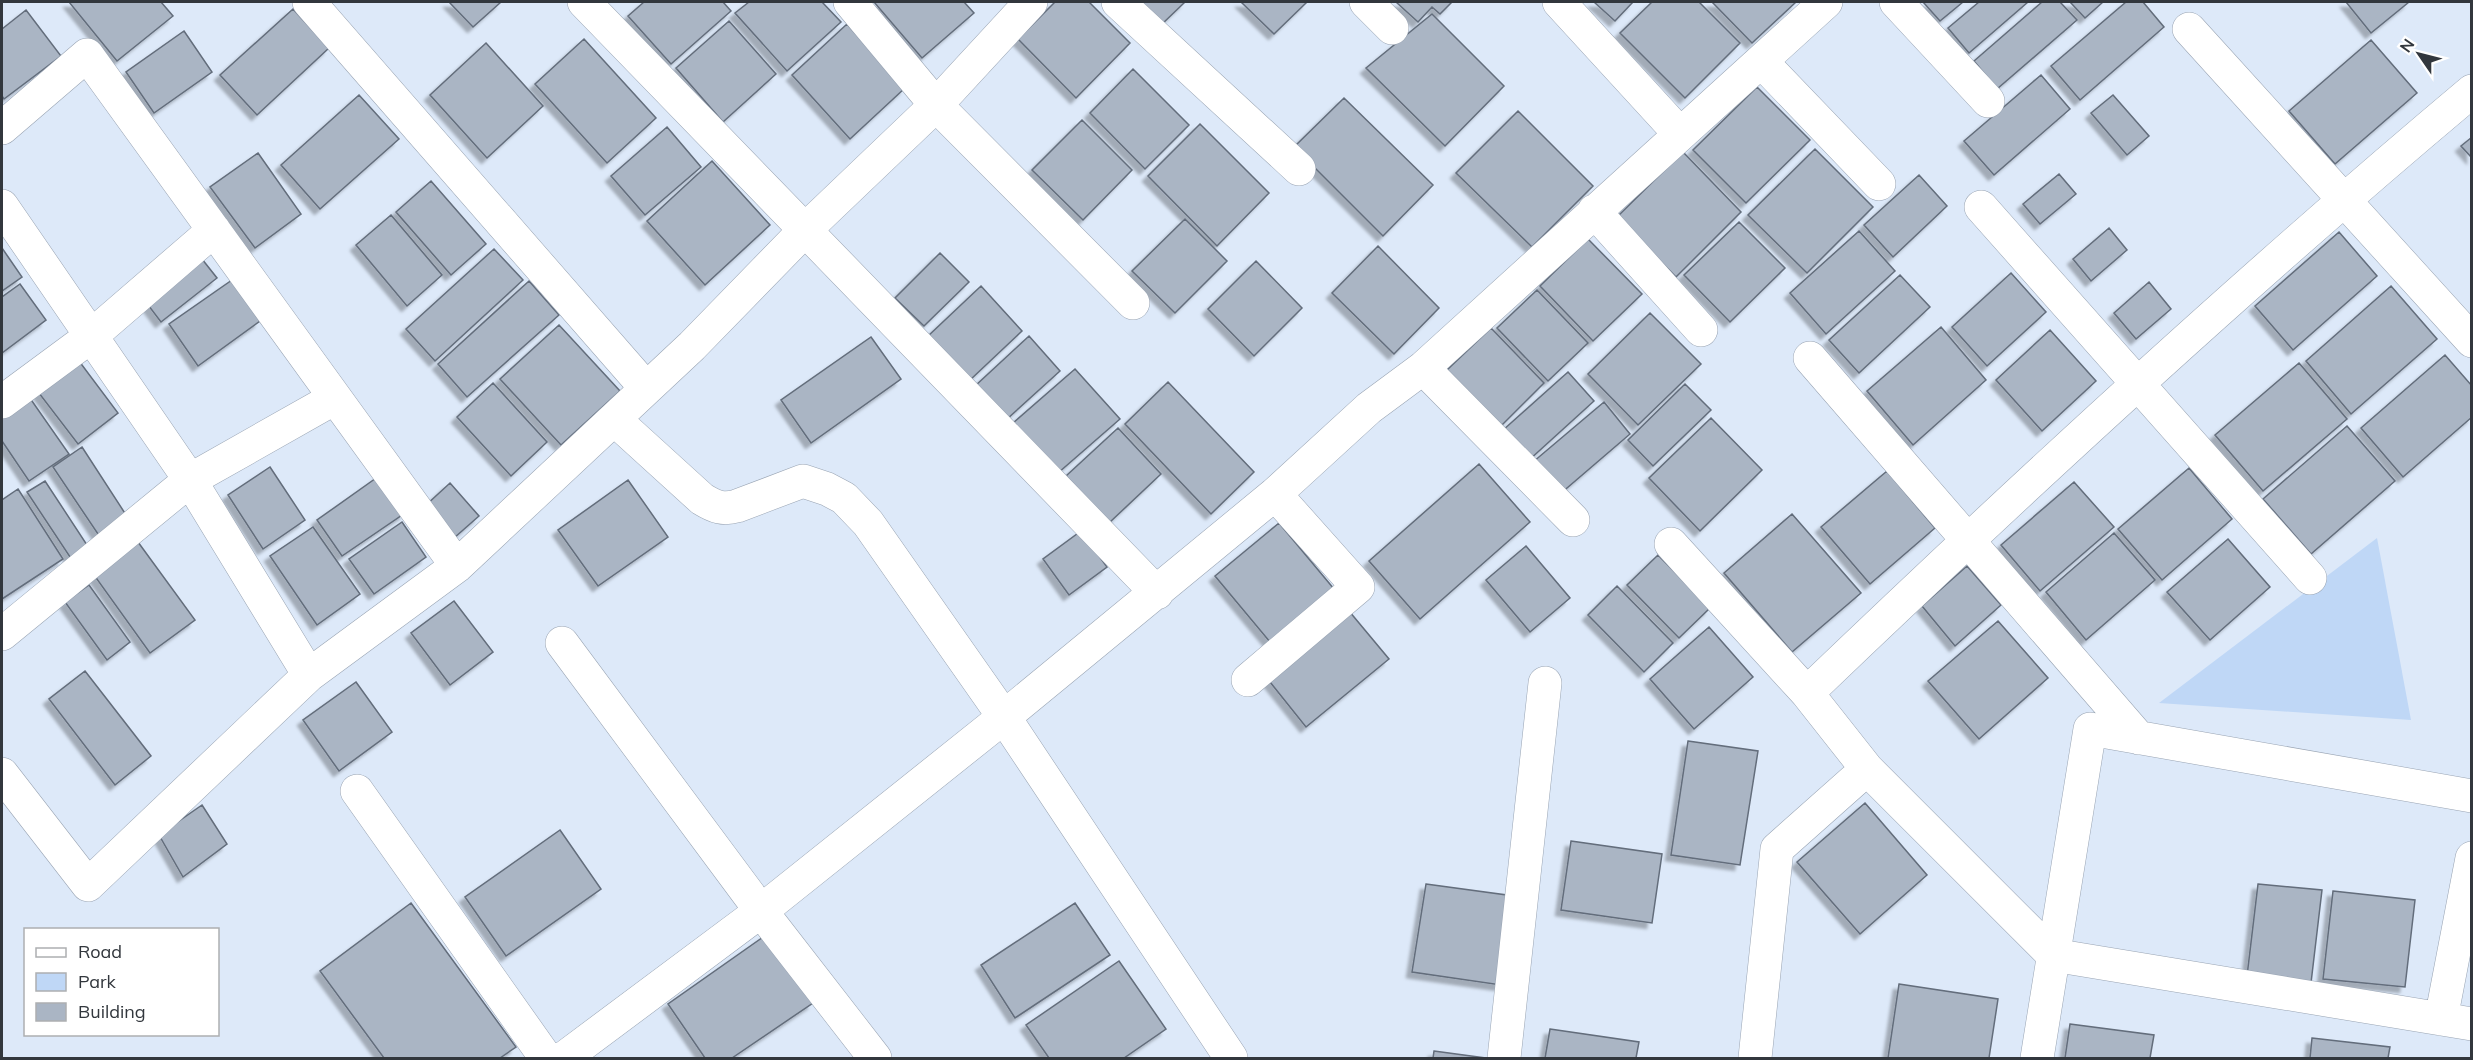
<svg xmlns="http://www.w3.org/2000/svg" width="2473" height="1060" viewBox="0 0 2473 1060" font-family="Mulish,sans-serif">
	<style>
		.green { fill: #bfd7f6 }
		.building { fill: #aab5c4; stroke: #636d7b; stroke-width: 1.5; filter: url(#shadow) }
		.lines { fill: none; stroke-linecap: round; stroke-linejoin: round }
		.minor-casing { stroke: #99a4b3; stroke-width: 34 }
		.minor { stroke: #fff; stroke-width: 33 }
	</style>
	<defs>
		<filter id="shadow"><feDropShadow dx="-5.5" dy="5.5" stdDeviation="1.5" flood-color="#0004"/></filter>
	</defs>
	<rect width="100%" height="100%" fill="#dde9f9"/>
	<path class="green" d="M 2377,538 L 2411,720 L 2159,703 Z"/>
	<path class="building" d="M 69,2 L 161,2 L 173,16 L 117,61 Z
		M 449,2 L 501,2 L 473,27 Z
		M 644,2 L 723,2 L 731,11 L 671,64 L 628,16 Z
		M 749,2 L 822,2 L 841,22 L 787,71 L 735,13 Z
		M 874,2 L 964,2 L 974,13 L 922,58 Z
		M 1055,2 L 1089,2 L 1130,43 L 1076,98 L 1018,39 Z
		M 1135,2 L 1185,2 L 1160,26 Z
		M 1241,2 L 1307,2 L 1274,34 Z
		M 1396,2 L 1452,2 L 1440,14 L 1432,7 L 1418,22 Z
		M 1594,2 L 1633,2 L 1615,21 Z
		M 1652,2 L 1699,2 L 1740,43 L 1685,98 L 1620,33 Z
		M 1712,2 L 1796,2 L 1752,43 Z
		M 1923,2 L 1963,2 L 1940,21 Z
		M 1979,2 L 2028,2 L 1969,53 L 1948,28 Z
		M 2042,2 L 2060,2 L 2077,20 L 1997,89 L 1974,61 Z
		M 2070,2 L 2103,2 L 2085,18 Z
		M 2126,2 L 2143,2 L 2164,27 L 2080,100 L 2051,66 Z
		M 2346,2 L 2409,2 L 2371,33 Z
		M 293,9 L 329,48 L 257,115 L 220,75 Z
		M 26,10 L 61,56 L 4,99 L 2,96 L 2,29 Z
		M 1432,14 L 1504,86 L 1445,146 L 1366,68 Z
		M 729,21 L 776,74 L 723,122 L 676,68 Z
		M 847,24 L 905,88 L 850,139 L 792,75 Z
		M 184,31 L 212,72 L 154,113 L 126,72 Z
		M 584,39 L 656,118 L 607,163 L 535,84 Z
		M 2371,40 L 2417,93 L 2335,164 L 2289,111 Z
		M 486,43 L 543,106 L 487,158 L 430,95 Z
		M 1133,69 L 1189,125 L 1145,169 L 1090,113 Z
		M 2041,75 L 2070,109 L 1994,175 L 1964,141 Z
		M 1757,87 L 1810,140 L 1746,203 L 1693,150 Z
		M 359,95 L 399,139 L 320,209 L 281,165 Z
		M 2113,95 L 2149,136 L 2127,155 L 2091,113 Z
		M 1344,98 L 1433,185 L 1383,236 L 1294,147 Z
		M 1518,111 L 1593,186 L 1532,247 L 1456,173 Z
		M 1082,120 L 1132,170 L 1083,220 L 1032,170 Z
		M 1200,124 L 1269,193 L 1217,246 L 1148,176 Z
		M 667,127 L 701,167 L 645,215 L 611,176 Z
		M 2472,137 L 2472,158 L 2461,146 Z
		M 1815,149 L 1873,207 L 1807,273 L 1748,215 Z
		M 1683,152 L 1741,212 L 1676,277 L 1617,217 Z
		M 258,153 L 301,214 L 255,248 L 210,187 Z
		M 712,161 L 770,225 L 705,285 L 647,221 Z
		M 2059,174 L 2076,194 L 2040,224 L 2023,204 Z
		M 1919,175 L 1947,206 L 1893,257 L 1864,225 Z
		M 431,181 L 486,244 L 451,275 L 396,212 Z
		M 391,215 L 442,275 L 407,306 L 356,245 Z
		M 1185,219 L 1227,261 L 1175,313 L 1132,271 Z
		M 1739,222 L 1785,268 L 1730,322 L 1684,275 Z
		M 2109,228 L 2127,250 L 2091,281 L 2073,259 Z
		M 1859,231 L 1895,271 L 1826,334 L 1790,293 Z
		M 2339,232 L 2377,276 L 2293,350 L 2255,306 Z
		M 1588,239 L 1642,294 L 1593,341 L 1540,286 Z
		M 1378,246 L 1439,308 L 1394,354 L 1332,293 Z
		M 2,248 L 22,277 L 2,291 Z
		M 494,249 L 523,280 L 435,361 L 406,329 Z
		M 940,253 L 969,282 L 924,326 L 895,298 Z
		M 198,254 L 217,278 L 161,322 L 142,297 Z
		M 1256,261 L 1302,308 L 1254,356 L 1208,309 Z
		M 2011,273 L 2046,312 L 1987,366 L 1952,327 Z
		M 1900,275 L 1930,307 L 1859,373 L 1829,340 Z
		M 232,280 L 260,321 L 198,366 L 169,324 Z
		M 529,281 L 559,315 L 467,397 L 438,364 Z
		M 2149,282 L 2171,309 L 2136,339 L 2114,313 Z
		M 20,284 L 46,320 L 2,353 L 2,297 Z
		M 981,286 L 1022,331 L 969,381 L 927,337 Z
		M 2391,286 L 2437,339 L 2351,414 L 2306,361 Z
		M 1537,290 L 1588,343 L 1548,381 L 1497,328 Z
		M 1650,313 L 1701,364 L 1638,425 L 1588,374 Z
		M 559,325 L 620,391 L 561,445 L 500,379 Z
		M 1941,327 L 1986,380 L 1913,445 L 1867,391 Z
		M 1491,328 L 1544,383 L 1501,426 L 1447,370 Z
		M 2050,330 L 2096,381 L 2042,431 L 1996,380 Z
		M 1029,336 L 1060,371 L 1006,420 L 975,386 Z
		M 871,337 L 901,379 L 811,443 L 781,400 Z
		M 73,353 L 118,413 L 78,444 L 32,384 Z
		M 2445,355 L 2472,386 L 2472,417 L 2403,477 L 2361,428 Z
		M 2299,363 L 2347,419 L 2263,491 L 2215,435 Z
		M 1075,369 L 1120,419 L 1058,473 L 1013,423 Z
		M 1568,372 L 1594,401 L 1528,461 L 1502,431 Z
		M 1168,382 L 1254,472 L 1211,514 L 1125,424 Z
		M 493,383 L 547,442 L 511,476 L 457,417 Z
		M 1685,384 L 1711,410 L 1653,466 L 1628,440 Z
		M 25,391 L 69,454 L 29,481 L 2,441 L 2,407 Z
		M 1604,402 L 1630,434 L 1560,494 L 1533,462 Z
		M 1711,418 L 1762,470 L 1700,531 L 1649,478 Z
		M 2347,426 L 2395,481 L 2311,554 L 2263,499 Z
		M 1118,428 L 1161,474 L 1109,523 L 1066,476 Z
		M 82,447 L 130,521 L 102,540 L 53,467 Z
		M 1479,464 L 1530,522 L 1420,619 L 1369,561 Z
		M 270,467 L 305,520 L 263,549 L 228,495 Z
		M 2189,468 L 2232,519 L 2162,580 L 2118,529 Z
		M 1887,471 L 1935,528 L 1870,584 L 1821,527 Z
		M 379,476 L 405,513 L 342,556 L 317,520 Z
		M 628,480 L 668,537 L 598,586 L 558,530 Z
		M 45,481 L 89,548 L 72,560 L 27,492 Z
		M 2074,482 L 2114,527 L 2040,591 L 2001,545 Z
		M 450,483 L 479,516 L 454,538 L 425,506 Z
		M 18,489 L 63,559 L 2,599 L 2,500 Z
		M 1792,514 L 1861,593 L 1792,652 L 1724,573 Z
		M 402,522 L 426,557 L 374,594 L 349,559 Z
		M 1279,523 L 1334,589 L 1270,642 L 1215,576 Z
		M 313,527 L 360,594 L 317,625 L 270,556 Z
		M 1081,531 L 1107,567 L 1069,595 L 1043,559 Z
		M 2114,533 L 2155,580 L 2086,640 L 2046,592 Z
		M 2228,539 L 2270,587 L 2210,640 L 2167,592 Z
		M 138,542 L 195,620 L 150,653 L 94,575 Z
		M 1526,546 L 1570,598 L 1530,632 L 1486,580 Z
		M 1658,555 L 1710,608 L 1679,638 L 1627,585 Z
		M 1967,566 L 2001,605 L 1955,646 L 1922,606 Z
		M 89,585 L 130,642 L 107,660 L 65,602 Z
		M 1617,586 L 1673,643 L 1644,672 L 1588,615 Z
		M 454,601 L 493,652 L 450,685 L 411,633 Z
		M 1344,605 L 1389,659 L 1306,727 L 1262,672 Z
		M 1998,621 L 2048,678 L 1979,739 L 1928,681 Z
		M 1709,627 L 1753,677 L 1694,729 L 1650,679 Z
		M 85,671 L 151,756 L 115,785 L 49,699 Z
		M 356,682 L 392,732 L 339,771 L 303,720 Z
		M 1688,741 L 1758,751 L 1740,865 L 1671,855 Z
		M 1865,803 L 1927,875 L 1860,934 L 1797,862 Z
		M 202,805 L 227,844 L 183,877 L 159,835 Z
		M 560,830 L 601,889 L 506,956 L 465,897 Z
		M 1571,841 L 1662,854 L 1652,923 L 1561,910 Z
		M 1426,884 L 1514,896 L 1501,985 L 1412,972 Z
		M 2258,884 L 2322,890 L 2311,983 L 2247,976 Z
		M 2333,891 L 2415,900 L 2405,987 L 2323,979 Z
		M 411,903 L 516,1047 L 500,1058 L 384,1058 L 320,971 Z
		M 1075,903 L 1110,955 L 1015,1018 L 981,965 Z
		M 766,935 L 813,1003 L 732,1058 L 705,1058 L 668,1004 Z
		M 1119,961 L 1166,1029 L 1124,1058 L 1049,1058 L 1026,1025 Z
		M 1899,984 L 1998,999 L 1989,1058 L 1888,1058 Z
		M 2070,1024 L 2154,1035 L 2150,1058 L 2065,1058 Z
		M 1550,1029 L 1639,1042 L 1636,1058 L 1545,1058 Z
		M 2312,1038 L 2390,1047 L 2388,1058 L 2310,1058 Z
		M 1434,1051 L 1486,1058 L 1433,1058 Z"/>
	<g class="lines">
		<defs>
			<path id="minor" d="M 309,2 L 646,388
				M 584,2 L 1157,593
				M 850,2 L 936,105 L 1133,303
				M 1118,2 L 1299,169
				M 1366,2 L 1392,28
				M 1559,2 L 1680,134
				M 1896,2 L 1988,101
				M 2189,29 L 2472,341
				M 1761,61 L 1879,184
				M 2,128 L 87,55 L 457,566
				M 2,206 L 190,480 L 309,675
				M 1981,207 L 2310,578
				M 1594,211 L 1701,330
				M 1810,358 L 2139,738
				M 1423,368 L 1573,520
				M 2,402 L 90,337 L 214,230
				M 614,419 L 702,499 C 715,507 723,510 737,506 L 803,481 L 827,489 L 844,498 L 868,523 L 1004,717 L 1231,1058
				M 1671,544 L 1807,693 L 1867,769 L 2053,955 L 2472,1024
				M 2,634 L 190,480 L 335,398
				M 562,643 L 761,911 L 875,1058
				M 1248,680 L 1358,587 L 1275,494
				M 1807,693 C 2023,486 2243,283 2472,91
				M 2,774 L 88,885 L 309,675 L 457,566 L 692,346 L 805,230 L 936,105 L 1031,2
				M 357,791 L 546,1058
				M 2441,1019 L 2472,858
				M 564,1058 L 761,911 L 1004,717 L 1275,494 L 1369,408 L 1423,368 L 1826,2
				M 1504,1058 L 1545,683
				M 1755,1058 L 1777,849 L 1867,769
				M 2037,1058 L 2090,729 L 2472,796"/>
		</defs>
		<use href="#minor" class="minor-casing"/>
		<use href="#minor" class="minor"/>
	</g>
	<rect width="2473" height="1060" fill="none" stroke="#32373d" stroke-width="6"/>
	<rect x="24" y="928" width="195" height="108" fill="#ffffff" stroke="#adafb1" stroke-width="1.5"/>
	<rect x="36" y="948" width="30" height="9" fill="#ffffff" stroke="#adafb1" stroke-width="1.5"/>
	<text x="78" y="958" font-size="18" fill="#32373d">Road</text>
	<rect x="36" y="973" width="30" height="18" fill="#bfd7f6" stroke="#adafb1" stroke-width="1.5"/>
	<text x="78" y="988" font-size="18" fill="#32373d">Park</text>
	<rect x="36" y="1003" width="30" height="18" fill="#aab5c4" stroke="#adafb1" stroke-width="1.5"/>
	<text x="78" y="1018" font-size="18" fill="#32373d">Building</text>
	<g transform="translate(2419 54) rotate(305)" stroke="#ffffff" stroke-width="4.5" paint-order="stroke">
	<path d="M0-4.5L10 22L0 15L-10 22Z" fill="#32373d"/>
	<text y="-9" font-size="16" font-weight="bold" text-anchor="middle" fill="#32373d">N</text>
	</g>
</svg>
